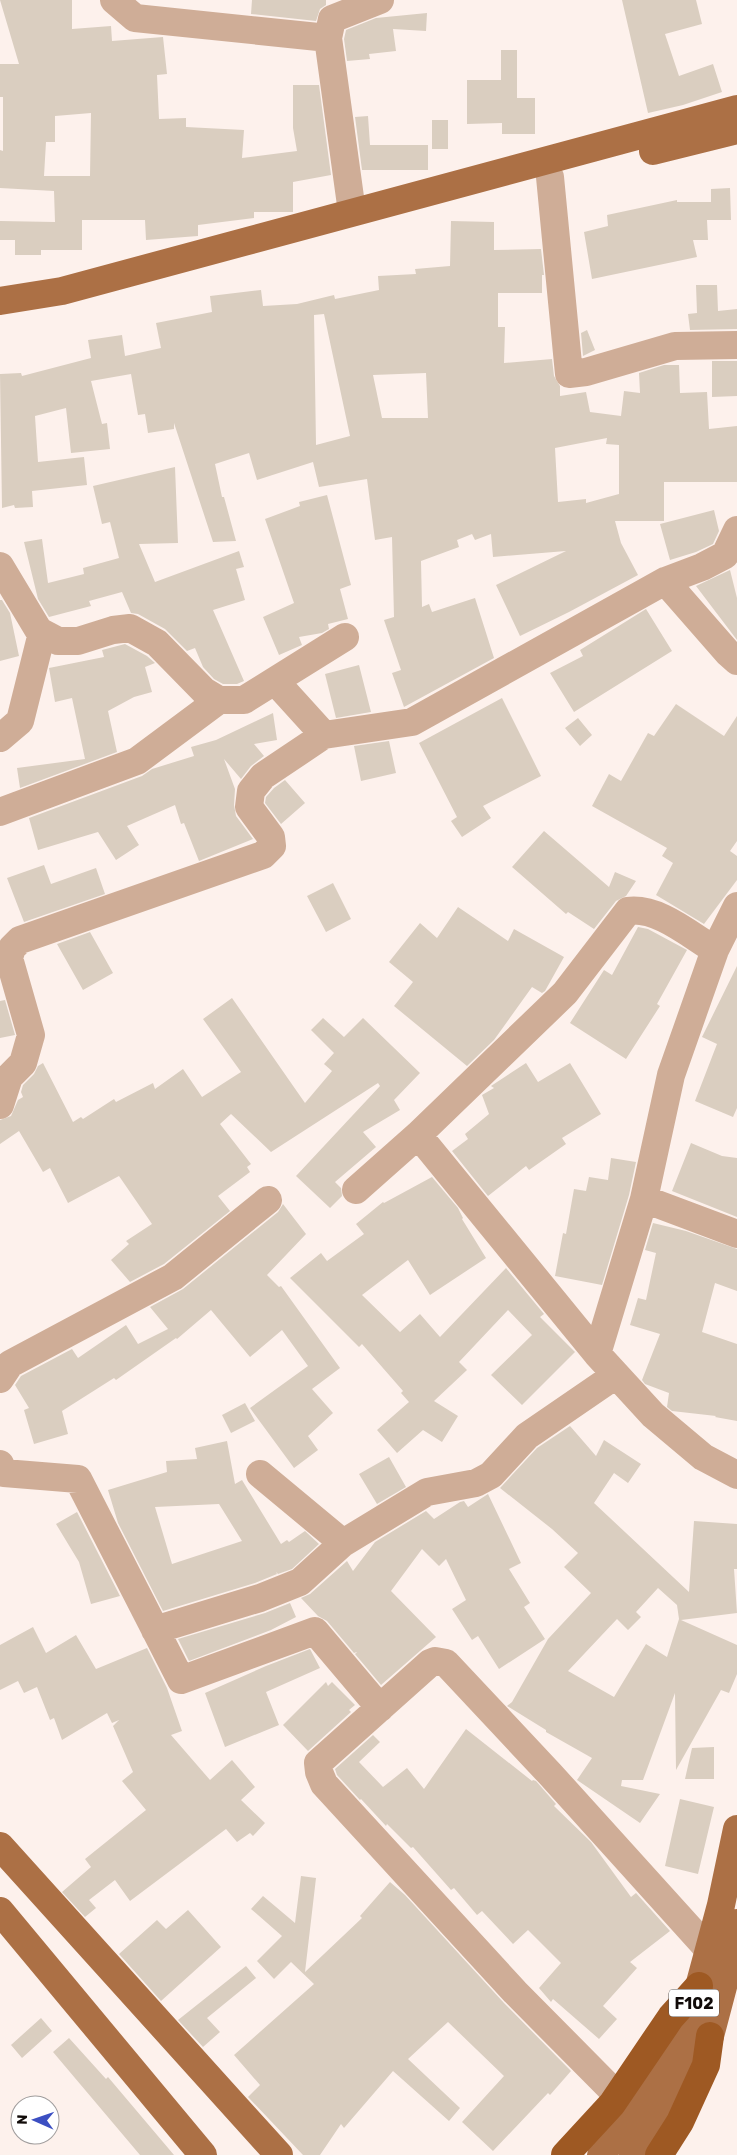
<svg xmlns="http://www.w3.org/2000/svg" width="737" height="2155" viewBox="0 0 737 2155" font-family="Rubik,sans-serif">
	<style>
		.building { fill: #dacec0; fill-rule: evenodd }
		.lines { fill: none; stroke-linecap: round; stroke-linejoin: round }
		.minor { stroke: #cfad97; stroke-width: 28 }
		.major { stroke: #ac7045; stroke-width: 28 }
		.highway { stroke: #9e5923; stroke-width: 28 }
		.labels { text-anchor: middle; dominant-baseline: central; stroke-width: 5; stroke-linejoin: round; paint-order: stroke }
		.shield { fill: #fff; stroke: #585453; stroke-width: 1 }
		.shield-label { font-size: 16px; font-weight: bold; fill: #110b09 }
	</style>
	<rect width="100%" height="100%" fill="#fdf1ec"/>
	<path class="building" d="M 0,0 L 72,0 L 72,29 L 111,26 L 112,41 L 163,37 L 167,74 L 157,75 L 159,119 L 186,118 L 186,127 L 244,130 L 242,158 L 297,151 L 293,128 L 293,85 L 319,85 L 331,175 L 293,182 L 293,212 L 254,212 L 254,218 L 198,225 L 198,236 L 146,240 L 145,220 L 82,220 L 82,250 L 41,250 L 41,255 L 15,255 L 15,240 L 0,240 L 0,221 L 55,222 L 54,191 L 0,188 L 0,150 L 3,151 L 3,97 L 0,97 L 0,64 L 19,64 ZM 91,113 L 90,176 L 44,176 L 46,142 L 55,142 L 55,116 Z
		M 252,0 L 326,0 L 326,5 L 320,9 L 316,21 L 251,14 Z
		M 622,0 L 696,0 L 702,24 L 665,34 L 679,76 L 713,64 L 722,92 L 683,105 L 648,113 Z
		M 427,13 L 426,31 L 393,29 L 396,51 L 369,54 L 370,59 L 347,61 L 344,39 L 346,30 L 376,18 Z
		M 501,50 L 517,50 L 517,98 L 535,98 L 535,134 L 502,134 L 502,123 L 467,124 L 467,80 L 501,80 Z
		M 368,116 L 370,145 L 428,145 L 428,170 L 362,170 L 355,117 Z
		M 432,120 L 448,120 L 448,149 L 432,149 Z
		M 730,188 L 731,220 L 707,220 L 708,240 L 693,240 L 697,257 L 592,279 L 584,232 L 608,226 L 607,215 L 677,200 L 677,202 L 711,202 L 711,189 Z
		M 451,221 L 494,222 L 494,250 L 541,249 L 544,275 L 542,275 L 542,293 L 498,293 L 498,327 L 505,327 L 504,363 L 552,359 L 554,376 L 560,386 L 560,396 L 586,392 L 590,412 L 621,416 L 624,391 L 640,393 L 639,373 L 664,365 L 679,365 L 680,393 L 707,392 L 709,429 L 737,426 L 737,482 L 664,482 L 664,521 L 615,521 L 621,543 L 638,575 L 569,612 L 520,636 L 496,585 L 566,551 L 493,557 L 491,534 L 475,540 L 472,534 L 457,540 L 459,547 L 421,561 L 422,607 L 429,604 L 432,612 L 475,598 L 494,658 L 404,707 L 392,673 L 401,670 L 384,620 L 394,617 L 392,537 L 375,540 L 367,479 L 319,487 L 313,462 L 257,480 L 249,453 L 215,464 L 222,497 L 224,497 L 236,541 L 213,542 L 174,423 L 174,429 L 148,433 L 145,414 L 138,415 L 131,374 L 91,381 L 102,424 L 107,423 L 110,449 L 71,453 L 66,408 L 35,416 L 38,462 L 84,457 L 87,485 L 32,491 L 33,507 L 15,508 L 14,505 L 2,508 L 0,374 L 21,373 L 22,376 L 91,358 L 88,340 L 122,335 L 125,356 L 161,348 L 156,323 L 212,312 L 210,296 L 261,290 L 263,306 L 297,304 L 334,295 L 335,299 L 379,290 L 378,276 L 416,274 L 415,269 L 450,266 ZM 324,314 L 350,436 L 316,445 L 314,315 ZM 426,373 L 428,418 L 382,418 L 373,375 ZM 607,438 L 606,444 L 619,445 L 619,494 L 586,503 L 586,499 L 558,502 L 555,448 Z
		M 696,285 L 717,285 L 718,311 L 737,309 L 737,329 L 690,330 L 688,314 L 697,313 Z
		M 587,330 L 595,350 L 583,356 L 581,333 Z
		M 712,361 L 737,361 L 737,396 L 712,397 Z
		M 175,467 L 178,543 L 139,544 L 155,582 L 239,551 L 244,567 L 236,569 L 245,600 L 213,610 L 244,681 L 237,684 L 223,684 L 214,679 L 203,667 L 195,648 L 187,651 L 165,629 L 138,614 L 131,613 L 122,592 L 89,601 L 91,606 L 49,617 L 38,599 L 24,542 L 42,539 L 48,583 L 84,574 L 83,568 L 119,558 L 110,522 L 102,524 L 93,486 Z
		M 327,495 L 351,585 L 340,589 L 348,619 L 328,624 L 329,629 L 322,633 L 299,637 L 302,645 L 279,655 L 263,617 L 294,603 L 265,519 L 300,506 L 299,502 Z
		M 714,510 L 719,531 L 713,544 L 696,552 L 670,560 L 660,524 Z
		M 730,570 L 737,598 L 737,640 L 696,586 Z
		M 0,600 L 2,600 L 10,613 L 19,656 L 0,661 Z
		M 646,609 L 672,651 L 574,712 L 550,673 L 583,656 L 580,650 Z
		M 125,644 L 147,656 L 155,663 L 145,667 L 152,692 L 134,697 L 108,711 L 117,752 L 20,788 L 17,768 L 85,759 L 72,698 L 55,702 L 49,668 L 104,657 L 102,650 Z
		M 359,665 L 371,712 L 336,718 L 325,674 Z
		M 502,698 L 541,776 L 483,806 L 491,818 L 462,837 L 451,821 L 457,817 L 419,743 Z
		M 676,704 L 724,736 L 737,716 L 737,841 L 730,851 L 737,856 L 737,880 L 704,924 L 656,895 L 673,863 L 662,856 L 667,848 L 592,806 L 609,774 L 621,781 L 648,733 L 654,736 Z
		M 273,713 L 277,740 L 254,744 L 264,756 L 251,766 L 241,779 L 224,759 L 235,789 L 234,805 L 236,816 L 253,839 L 199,861 L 184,823 L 181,824 L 175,805 L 127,826 L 139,845 L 116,860 L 98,832 L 38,850 L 29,818 L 142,776 L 152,769 L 194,756 L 191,747 L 216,740 Z
		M 578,718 L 592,735 L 580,746 L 565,728 Z
		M 389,741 L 396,773 L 361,781 L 354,746 Z
		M 285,780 L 305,803 L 281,824 L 265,803 L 266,797 L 274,788 Z
		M 544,831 L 609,887 L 615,872 L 636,881 L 626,896 L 616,901 L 594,929 L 568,912 L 566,914 L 512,867 Z
		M 44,865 L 51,884 L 96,868 L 105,894 L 24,922 L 7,878 Z
		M 333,883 L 351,919 L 326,932 L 307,896 Z
		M 458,907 L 508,941 L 514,929 L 564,957 L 545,991 L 542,993 L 532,987 L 494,1040 L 467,1066 L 394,1006 L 413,982 L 389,962 L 420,923 L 437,938 Z
		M 638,927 L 648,929 L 687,950 L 657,1004 L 660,1006 L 626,1059 L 570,1023 L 604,970 L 612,975 Z
		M 90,932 L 113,973 L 83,990 L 57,944 Z
		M 737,966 L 737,1108 L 733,1117 L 695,1101 L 717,1044 L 702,1037 Z
		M 232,998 L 305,1103 L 332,1071 L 324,1064 L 334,1053 L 311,1030 L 323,1018 L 344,1037 L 363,1018 L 420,1073 L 394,1100 L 400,1110 L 363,1132 L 376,1147 L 335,1182 L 341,1188 L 342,1196 L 330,1208 L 296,1176 L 380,1086 L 378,1083 L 271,1152 L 231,1114 L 220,1124 L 251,1164 L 247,1167 L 250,1172 L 218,1196 L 230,1211 L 164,1264 L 130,1282 L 111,1260 L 129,1244 L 126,1241 L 152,1224 L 119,1176 L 68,1203 L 50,1168 L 43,1172 L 19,1131 L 0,1144 L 0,1120 L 11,1116 L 18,1100 L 23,1097 L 21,1092 L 23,1085 L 34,1074 L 38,1066 L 43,1063 L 73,1122 L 81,1117 L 83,1119 L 114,1099 L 116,1102 L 153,1083 L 155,1089 L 183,1069 L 202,1097 L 241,1072 L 203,1019 Z
		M 5,1000 L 15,1035 L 0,1038 L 0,1001 Z
		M 526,1063 L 538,1082 L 570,1063 L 601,1114 L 562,1138 L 566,1144 L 529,1170 L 526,1166 L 488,1196 L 452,1151 L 468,1139 L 465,1134 L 489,1114 L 482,1095 L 494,1088 L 491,1086 L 494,1084 Z
		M 691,1143 L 722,1156 L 737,1158 L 737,1217 L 672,1191 Z
		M 611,1158 L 636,1162 L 629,1195 L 602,1285 L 555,1276 L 563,1233 L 566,1234 L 574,1189 L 586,1191 L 589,1177 L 608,1180 Z
		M 432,1177 L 458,1208 L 463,1218 L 462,1219 L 486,1258 L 430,1295 L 408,1260 L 362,1295 L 400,1332 L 420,1314 L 440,1337 L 506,1268 L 544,1314 L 540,1317 L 575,1352 L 522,1405 L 491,1375 L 532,1335 L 508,1310 L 459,1362 L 467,1370 L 434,1401 L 458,1416 L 442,1442 L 423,1430 L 397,1453 L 377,1430 L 409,1402 L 401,1393 L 403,1391 L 362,1344 L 359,1347 L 290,1278 L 321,1253 L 327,1261 L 364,1234 L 356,1224 L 383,1202 L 384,1203 Z
		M 283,1204 L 306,1234 L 267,1275 L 279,1287 L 281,1286 L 340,1368 L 312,1389 L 333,1413 L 308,1436 L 318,1450 L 294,1468 L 250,1408 L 308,1366 L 282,1330 L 250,1357 L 211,1310 L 177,1339 L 176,1338 L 116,1380 L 114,1378 L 62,1411 L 68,1434 L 34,1444 L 24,1410 L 29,1408 L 15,1385 L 21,1376 L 72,1349 L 78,1358 L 126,1325 L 138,1344 L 168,1329 L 150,1307 L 183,1289 L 278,1212 Z
		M 653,1223 L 686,1231 L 737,1249 L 737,1291 L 715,1283 L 702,1332 L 737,1344 L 737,1421 L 715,1417 L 716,1416 L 672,1411 L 667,1407 L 669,1393 L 645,1384 L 642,1380 L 660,1334 L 630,1325 L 638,1298 L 646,1300 L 656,1253 L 645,1250 Z
		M 245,1403 L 255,1421 L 231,1433 L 222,1415 Z
		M 570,1426 L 596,1456 L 604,1440 L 641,1464 L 628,1483 L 614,1473 L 594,1503 L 689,1592 L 694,1521 L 737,1524 L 737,1569 L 734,1569 L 737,1613 L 681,1620 L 737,1645 L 737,1674 L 729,1693 L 721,1690 L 676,1770 L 675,1693 L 643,1780 L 622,1780 L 621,1786 L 660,1794 L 640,1823 L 577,1780 L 592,1758 L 546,1732 L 546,1730 L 507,1706 L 512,1702 L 548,1639 L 591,1593 L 564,1567 L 578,1553 L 552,1529 L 500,1488 L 537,1448 ZM 658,1588 L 677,1605 L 679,1619 L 667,1657 L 646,1644 L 614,1697 L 568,1671 L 617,1619 L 628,1630 L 641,1617 L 636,1612 Z
		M 227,1441 L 235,1484 L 242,1480 L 281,1544 L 287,1540 L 289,1542 L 305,1531 L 319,1544 L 292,1569 L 278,1574 L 276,1572 L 277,1574 L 255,1583 L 163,1611 L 118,1523 L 108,1490 L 167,1472 L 166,1461 L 197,1459 L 195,1448 ZM 219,1504 L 242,1541 L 172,1564 L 155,1507 Z
		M 389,1457 L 406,1487 L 377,1504 L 359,1474 Z
		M 488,1494 L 521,1563 L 509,1569 L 530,1603 L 524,1607 L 545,1639 L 499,1669 L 478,1636 L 472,1640 L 452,1609 L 466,1600 L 446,1559 L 439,1566 L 422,1549 L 391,1591 L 436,1637 L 381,1685 L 355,1654 L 357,1652 L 354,1653 L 327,1621 L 318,1616 L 301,1598 L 310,1594 L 347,1561 L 353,1571 L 375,1542 L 426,1511 L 434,1519 L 460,1502 L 464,1501 L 468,1507 Z
		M 77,1512 L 120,1596 L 91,1604 L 79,1562 L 56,1524 Z
		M 290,1603 L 296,1617 L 271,1630 L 189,1661 L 178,1639 L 265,1613 Z
		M 33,1627 L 46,1653 L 76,1635 L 96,1669 L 147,1648 L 167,1688 L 182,1731 L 171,1735 L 210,1780 L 232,1760 L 255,1787 L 241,1800 L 265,1823 L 253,1836 L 250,1833 L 237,1842 L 226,1829 L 130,1901 L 115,1880 L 89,1900 L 96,1908 L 85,1917 L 62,1892 L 91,1867 L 85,1859 L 146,1810 L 122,1781 L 133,1772 L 113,1726 L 119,1720 L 112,1723 L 107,1713 L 62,1740 L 54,1718 L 50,1720 L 37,1687 L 24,1693 L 18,1681 L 0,1690 L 0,1645 Z
		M 310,1649 L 320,1668 L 266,1692 L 279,1725 L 225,1747 L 205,1693 L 266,1666 Z
		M 326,1682 L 328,1686 L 332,1682 L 355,1705 L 349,1710 L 351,1712 L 308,1751 L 283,1725 Z
		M 466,1729 L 532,1781 L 533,1780 L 536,1781 L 556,1804 L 554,1806 L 591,1842 L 631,1897 L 636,1893 L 670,1931 L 630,1962 L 637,1968 L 603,2006 L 617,2019 L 599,2039 L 553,1999 L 551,2002 L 539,1988 L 561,1963 L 528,1930 L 513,1944 L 482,1911 L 477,1915 L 454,1888 L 451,1890 L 413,1847 L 411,1848 L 387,1824 L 386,1826 L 361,1799 L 360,1800 L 337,1775 L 335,1769 L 373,1735 L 380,1742 L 359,1762 L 383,1787 L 407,1768 L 424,1789 Z
		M 714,1747 L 714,1779 L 685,1779 L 692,1748 Z
		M 680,1799 L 714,1807 L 698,1874 L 665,1866 Z
		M 301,1876 L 316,1878 L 305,1972 L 362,1918 L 360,1916 L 390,1882 L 405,1895 L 504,2003 L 571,2071 L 550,2095 L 548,2093 L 493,2151 L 462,2122 L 504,2076 L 448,2022 L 408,2059 L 460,2108 L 449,2121 L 393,2071 L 344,2128 L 341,2124 L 320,2155 L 303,2155 L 248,2097 L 260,2085 L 234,2055 L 314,1984 L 291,1962 L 274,1979 L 257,1961 L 282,1936 L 251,1909 L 263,1896 L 295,1923 Z
		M 188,1910 L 221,1947 L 161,2001 L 119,1954 L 157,1920 L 166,1929 Z
		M 246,1966 L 256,1978 L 207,2018 L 220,2032 L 203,2047 L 178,2020 Z
		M 41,2018 L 52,2031 L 22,2058 L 11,2045 Z
		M 69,2038 L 106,2079 L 108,2077 L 174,2155 L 140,2155 L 53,2052 Z"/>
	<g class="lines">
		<path class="minor" d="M 114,0 L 135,18 L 328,38
			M 550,177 L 569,374 L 586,372 L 675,346 L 737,345
			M 352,212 L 328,38 L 332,19 L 380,0
			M 0,566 L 39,631 L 58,641 L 78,641 L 113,630 L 130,628 L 157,643 L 204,691 L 219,700 L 244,700 L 345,637
			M 665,581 L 728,653 L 737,661
			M 275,681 L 324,735
			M 0,738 L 20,721 L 42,633
			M 0,812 L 137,761 L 219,700
			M 0,1105 L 9,1077 L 23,1063 L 31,1035 L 9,958 L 12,948 L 20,940 L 263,855 L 272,846 L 271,837 L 249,807 L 251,791 L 263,776 L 324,735 L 412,722 L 665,581 L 702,567 L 725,555 L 737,530
			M 418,1135 L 597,1354 L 653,1415 L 703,1457 L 737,1475
			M 356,1190 L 418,1135 L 565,993 L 628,911 C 658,907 690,935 715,950
			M 644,1199 L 737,1234
			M 597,1354 L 644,1199 L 671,1075 L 715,950 L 737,906
			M 0,1379 L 10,1364 L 173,1277 L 268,1200
			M 0,1464 L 4,1473 L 78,1479 L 181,1680 L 315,1631 L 380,1708
			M 260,1474 L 343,1543 L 427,1492 L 476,1483 L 491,1475 L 527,1436 L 616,1375
			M 155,1630 L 260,1598 L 300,1582 L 343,1543
			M 618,2096 L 515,1992 L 324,1784 L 319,1772 L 318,1763 L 430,1663 L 435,1661 L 446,1663 L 550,1774 L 709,1950"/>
		<path class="major" d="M 653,151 L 737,130
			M 0,301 L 62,291 L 737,109
			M 0,1846 L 279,2155
			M 0,1911 L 203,2155
			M 601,2155 L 646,2095 L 689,2024 L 721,1905 L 737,1829
			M 633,2155 L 690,2076 L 710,2036 L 730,1960 L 737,1923"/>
		<path class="highway" d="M 565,2155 L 612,2104 L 671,2017 L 699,1986
			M 659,2155 L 680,2122 L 706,2065 L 710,2036"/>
	</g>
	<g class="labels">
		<rect class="shield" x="669" y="1989.5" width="50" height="27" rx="4"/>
		<g class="shield-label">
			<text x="694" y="2003">F102</text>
		</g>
	</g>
	<g transform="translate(35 2120) rotate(272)"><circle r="24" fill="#ffffff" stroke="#a09d9d"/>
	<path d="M0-4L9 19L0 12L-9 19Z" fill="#3c4fc2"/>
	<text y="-8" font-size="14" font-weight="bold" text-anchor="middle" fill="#110b09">N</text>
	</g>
</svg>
